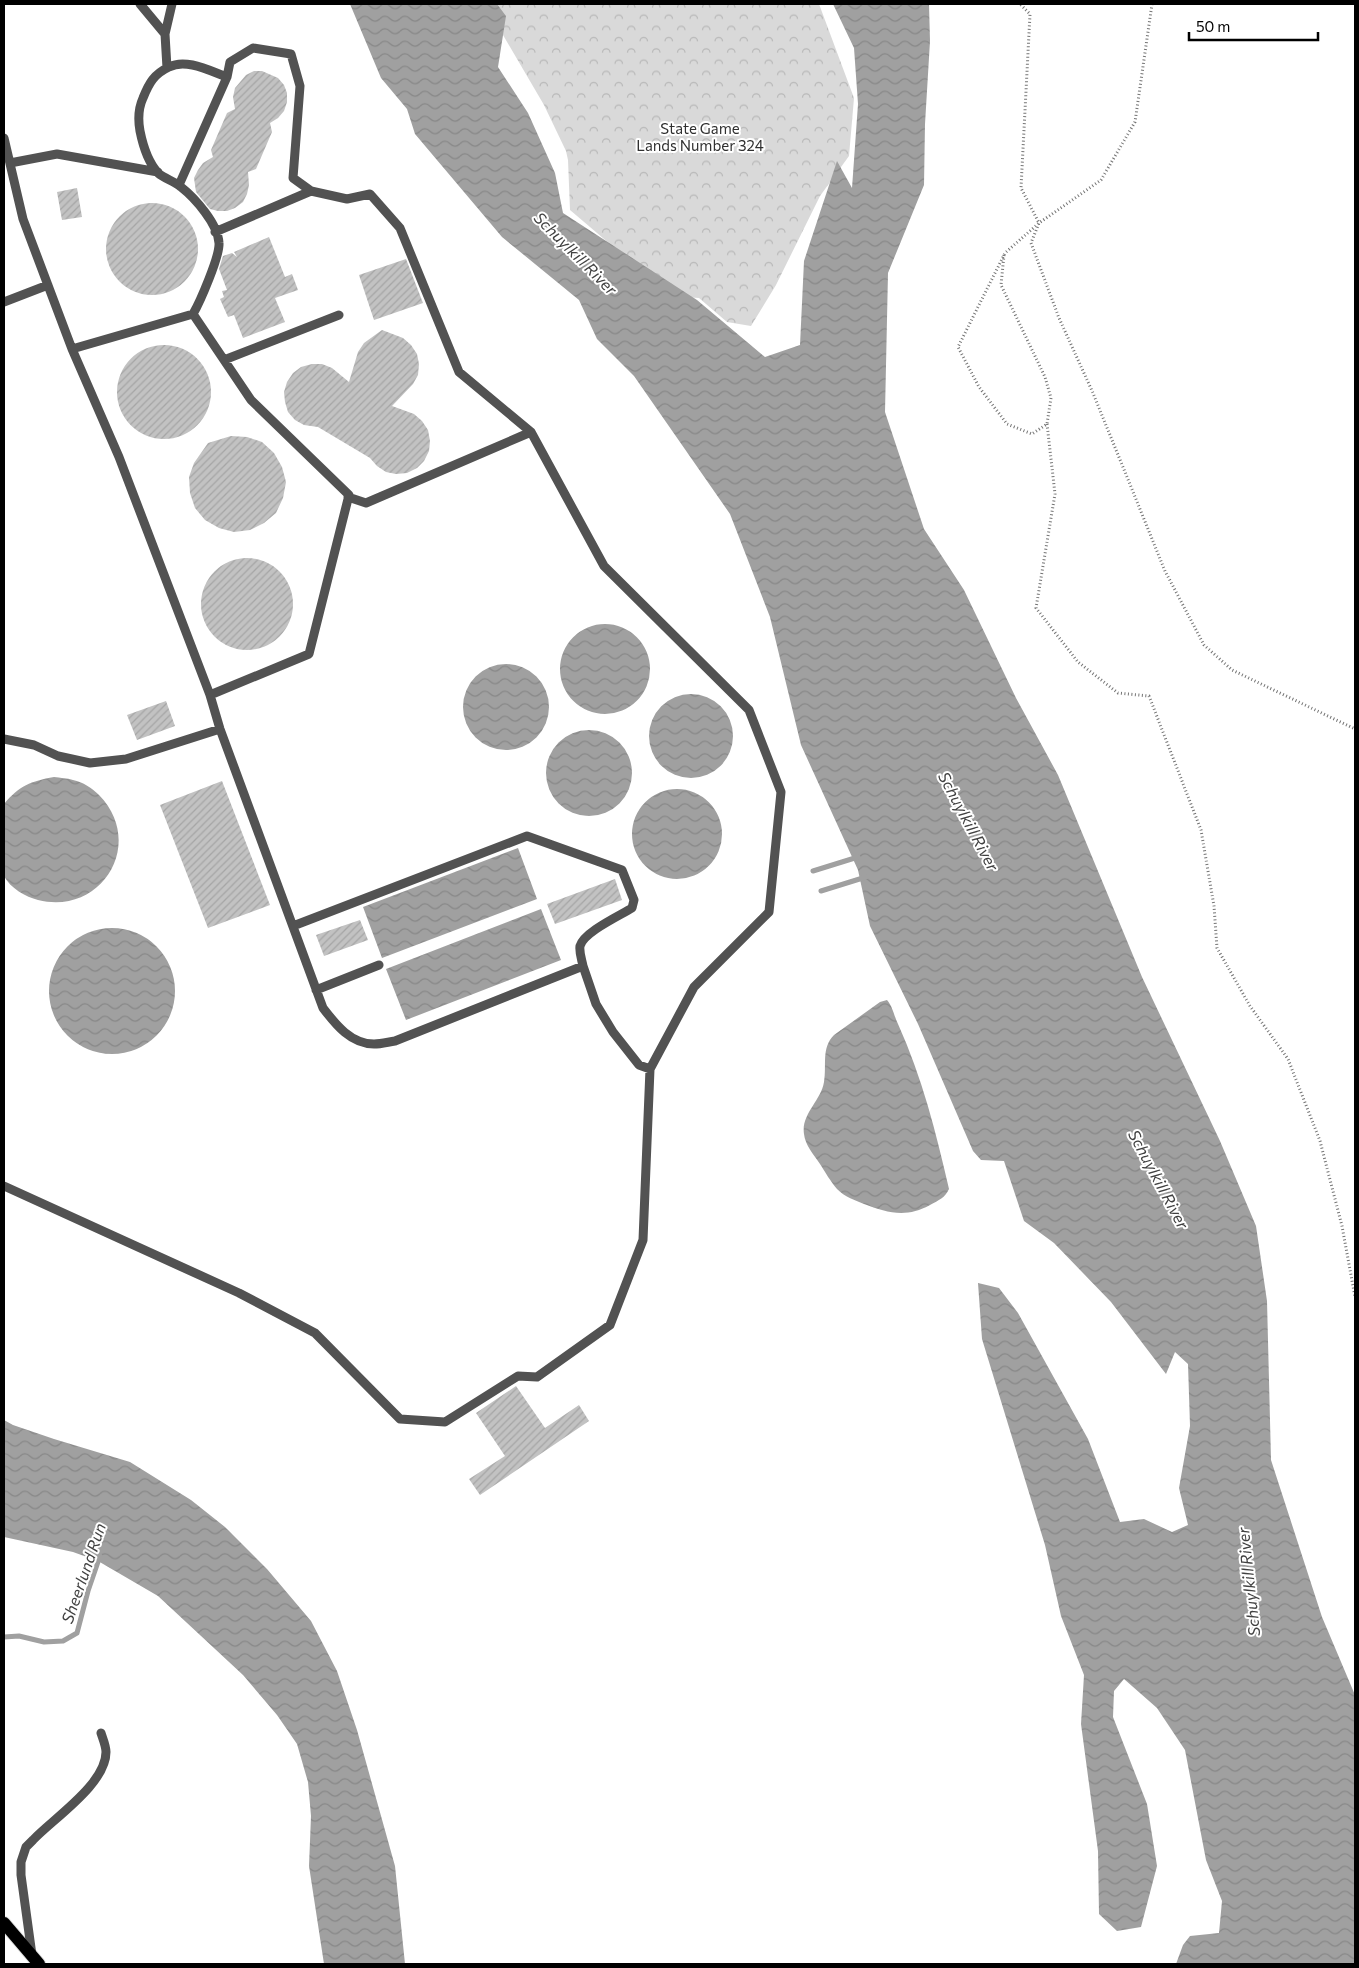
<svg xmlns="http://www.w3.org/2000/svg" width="1359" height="1968" viewBox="0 0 1359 1968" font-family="Commissioner,sans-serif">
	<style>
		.park { fill: url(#park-crowns) }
		.water { fill: url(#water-waves) }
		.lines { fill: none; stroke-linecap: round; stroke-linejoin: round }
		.stream { stroke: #a0a0a0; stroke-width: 5 }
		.building { fill: url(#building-hatch) }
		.primary-casing { stroke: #dbdbdb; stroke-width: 14 }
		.path { stroke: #747474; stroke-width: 3; stroke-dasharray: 1 2.5; stroke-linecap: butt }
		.service { stroke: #525252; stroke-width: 9 }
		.primary { stroke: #000; stroke-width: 12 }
		.labels { text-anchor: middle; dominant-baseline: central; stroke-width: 4; stroke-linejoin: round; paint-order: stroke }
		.park-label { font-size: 15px; fill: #303030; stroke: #fff }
		.water-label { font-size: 16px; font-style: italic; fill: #414141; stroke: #fff }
	</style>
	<defs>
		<pattern id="park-crowns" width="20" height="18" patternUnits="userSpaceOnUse" patternTransform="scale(1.25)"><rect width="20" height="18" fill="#d9d9d9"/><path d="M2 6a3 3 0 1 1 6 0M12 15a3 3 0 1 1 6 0" fill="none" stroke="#b8b8b8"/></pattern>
		<pattern id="water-waves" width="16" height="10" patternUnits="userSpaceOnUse" patternTransform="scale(1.25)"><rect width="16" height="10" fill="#a0a0a0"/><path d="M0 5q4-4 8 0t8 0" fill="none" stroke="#888"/></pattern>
		<pattern id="building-hatch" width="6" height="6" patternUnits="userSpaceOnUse" patternTransform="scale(1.25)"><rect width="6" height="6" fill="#c2c2c2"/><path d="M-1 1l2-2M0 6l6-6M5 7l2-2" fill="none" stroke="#a5a5a5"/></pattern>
	</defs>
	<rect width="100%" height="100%" fill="#fff"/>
	<path class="park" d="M 488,4 L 819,4 L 854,98 L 849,156 L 820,196 L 776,285 L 751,326 L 727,322 L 699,298 L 671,296 L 570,210 L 568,160 L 566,151 L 544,105 L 489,11 Z"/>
	<path class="water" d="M 350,4 L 497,4 L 506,16 L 498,67 L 528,113 L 555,173 L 563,213 L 697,300 L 765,357 L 800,345 L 804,261 L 837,161 L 852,188 L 858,104 L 854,48 L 833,4 L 929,4 L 930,41 L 925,124 L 924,185 L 888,273 L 885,412 L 924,529 L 964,590 L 1016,698 L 1058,775 L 1142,977 L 1220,1141 L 1256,1226 L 1267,1301 L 1271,1460 L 1322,1617 L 1355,1695 L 1355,1964 L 1176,1964 L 1183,1945 L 1190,1936 L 1219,1933 L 1222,1901 L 1206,1860 L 1185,1750 L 1157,1708 L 1124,1679 L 1114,1691 L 1113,1717 L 1147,1804 L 1157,1866 L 1141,1927 L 1117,1931 L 1099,1914 L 1098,1851 L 1081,1724 L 1084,1675 L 1061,1616 L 1045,1545 L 982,1339 L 978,1283 L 999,1288 L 1018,1313 L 1088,1439 L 1120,1522 L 1144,1519 L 1172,1532 L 1188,1525 L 1179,1488 L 1190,1426 L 1188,1364 L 1175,1352 L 1166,1374 L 1111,1302 L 1054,1243 L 1024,1221 L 1004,1161 L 981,1160 L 973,1151 L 918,1024 L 870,926 L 858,870 L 801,745 L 770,617 L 730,514 L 634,376 L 597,339 L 579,300 L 502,237 L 415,134 L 407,109 L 381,78 Z
		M560 669a45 45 0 1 1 90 0a45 45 0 1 1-90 0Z
		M463 707a43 43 0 1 1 86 0a43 43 0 1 1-86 0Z
		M649 736a42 42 0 1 1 84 0a42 42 0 1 1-84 0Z
		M546 773a43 43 0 1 1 86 0a43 43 0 1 1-86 0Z
		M 54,777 C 60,778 67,778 73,780 C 83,782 92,788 99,795 C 146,843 102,916 38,900 C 26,897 10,888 4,876 C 1,869 4,816 4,804 C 19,786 31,781 54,777 Z
		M632 834a45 45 0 1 1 90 0a45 45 0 1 1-90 0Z
		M 518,848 L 537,899 L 382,958 L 363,907 Z
		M 541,909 L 561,960 L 406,1020 L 386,969 Z
		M49 991a63 63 0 1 1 126 0a63 63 0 1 1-126 0Z
		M 887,1000 C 893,1007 894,1016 898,1024 C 922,1077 936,1132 949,1189 C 945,1198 939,1200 930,1205 C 907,1218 887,1213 864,1204 C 854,1200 845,1197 837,1189 C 831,1182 825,1172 820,1164 C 814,1155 805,1145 804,1134 C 801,1114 821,1101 824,1082 C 827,1065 821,1048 834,1035 L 880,1002 Z
		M 4,1420 L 13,1425 L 54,1439 L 130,1462 L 191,1500 L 225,1527 L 267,1569 L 311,1621 L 337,1671 L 357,1730 L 395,1866 L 405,1964 L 324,1964 L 309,1866 L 311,1816 L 308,1782 L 297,1744 L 277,1715 L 243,1675 L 158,1596 L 98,1561 L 73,1552 L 4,1537 Z"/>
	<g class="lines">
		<path class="stream" d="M 813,871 L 858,857
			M 821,891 L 866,877
			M 4,1637 L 19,1636 L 44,1642 L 63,1641 L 77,1633 L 88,1591 L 100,1556"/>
	</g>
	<path class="building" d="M 254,71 L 262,71 L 278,78 L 284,85 L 287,93 L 287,102 L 284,111 L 278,118 L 270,123 L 272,132 L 256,169 L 248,172 L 249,185 L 247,194 L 243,202 L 235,208 L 227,211 L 218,211 L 210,209 L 196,192 L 194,178 L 198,170 L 203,163 L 213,157 L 211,150 L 227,113 L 235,109 L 233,97 L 235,88 L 246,75 Z
		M 77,188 L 82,217 L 62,220 L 57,192 Z
		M106 249a46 46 0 1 1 92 0a46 46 0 1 1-92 0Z
		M 269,237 L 285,277 L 292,274 L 298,290 L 275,298 L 285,322 L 243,338 L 234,315 L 228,317 L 220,299 L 224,297 L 222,291 L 227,290 L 219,269 L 223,256 L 232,253 L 237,257 L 234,252 Z
		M 406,259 L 423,303 L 374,320 L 359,275 Z
		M 382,330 L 403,338 L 411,345 L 417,354 L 419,364 L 418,375 L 413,384 L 392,406 L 414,414 L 422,421 L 428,430 L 430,441 L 429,451 L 424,461 L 417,468 L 407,473 L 396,474 L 386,472 L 377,466 L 370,458 L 318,427 L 304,425 L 295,420 L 288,412 L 285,402 L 284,392 L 287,382 L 293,373 L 301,367 L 312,364 L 322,364 L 332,368 L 349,382 L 358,352 L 364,343 Z
		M117 392a47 47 0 1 1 94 0a47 47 0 1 1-94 0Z
		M 231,436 L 247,437 L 262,442 L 274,453 L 282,467 L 286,482 L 283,498 L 276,513 L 264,523 L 250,530 L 234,532 L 219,528 L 205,520 L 195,508 L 190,493 L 189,477 L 194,463 L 208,443 Z
		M201 604a46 46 0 1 1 92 0a46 46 0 1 1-92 0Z
		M 166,701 L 175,726 L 137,740 L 127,715 Z
		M 222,781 L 270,905 L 208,928 L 160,805 Z
		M 615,879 L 622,900 L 555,924 L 547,904 Z
		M 360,920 L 368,940 L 324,956 L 316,935 Z
		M 516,1386 L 545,1428 L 579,1405 L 589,1421 L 480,1495 L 469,1479 L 505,1456 L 476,1413 Z"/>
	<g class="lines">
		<defs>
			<path id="primary" d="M 4,1923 L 39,1964"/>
		</defs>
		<use href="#primary" class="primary-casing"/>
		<path class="path" d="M 1152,4 L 1135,122 L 1101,180 L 1039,223 L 1031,243 L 1059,318 L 1093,393 L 1165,571 L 1204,645 L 1232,670 L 1355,729
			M 1004,255 L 1001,285 L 1045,377 L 1051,398 L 1047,424 L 1032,434 L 1007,424 L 979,387 L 958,347 L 1005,253 L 1039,223 L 1021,188 L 1030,14 L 1020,4
			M 1047,424 L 1055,494 L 1036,608 L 1078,662 L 1118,693 L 1149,696 L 1201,830 L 1214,906 L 1217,948 L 1250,1006 L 1288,1059 L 1320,1141 L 1342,1226 L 1355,1297"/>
		<path class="service" d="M 140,4 L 165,34 L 167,68
			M 165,34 L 172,4
			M 4,138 L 23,219 L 72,349 L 119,457 L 210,695 L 220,729 L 323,1008 C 336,1025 351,1044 374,1044 C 381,1044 388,1042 395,1041 L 583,966 L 596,1004 L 613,1032 L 639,1065 L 650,1069
			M 10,163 L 57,154 L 158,172
			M 215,232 L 311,191
			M 4,302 L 48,285
			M 193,314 C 200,302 220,256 219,243 C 218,224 195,198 181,187 C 174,181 165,179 158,173 C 148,162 143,146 140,131 C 138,120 138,109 143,98 C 149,83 154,74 169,67 C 186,58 210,71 227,77
			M 72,349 L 193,314 L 251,400 L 349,495 L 309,654 L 210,695
			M 224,360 L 339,315
			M 348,497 L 366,503 L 531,432
			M 4,739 L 34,745 L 58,756 L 90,763 L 126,759 L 220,729
			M 293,926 L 527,836 L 622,870 L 634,900 L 632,908 C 619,916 584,932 580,946 C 579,953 582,960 583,966
			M 316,990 L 379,965
			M 4,1186 L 239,1293 L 315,1333 L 400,1419 L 445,1422 L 518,1376 L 537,1377 L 610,1325 L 643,1240 L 650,1069 L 694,987 L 769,912 L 781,792 L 749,710 L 604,566 L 531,432 L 459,372 L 400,228 L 370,194 L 347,199 L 311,191 L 293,178 L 300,86 L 291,54 L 253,48 L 230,62 L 227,77 L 179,185
			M 32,1955 L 21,1875 L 21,1862 L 26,1847 L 33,1840 C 54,1818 106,1784 106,1752 C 106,1746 103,1739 101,1733"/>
		<use href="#primary" class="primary"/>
	</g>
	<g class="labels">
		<g class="park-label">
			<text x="700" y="128">State Game<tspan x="700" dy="17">Lands Number 324</tspan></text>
		</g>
		<g class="water-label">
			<text transform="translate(576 253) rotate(45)">Schuylkill River</text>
			<text transform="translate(969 821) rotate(62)">Schuylkill River</text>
			<text transform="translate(1159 1179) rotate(62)">Schuylkill River</text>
			<text transform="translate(83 1573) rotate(-71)">Sheerlund Run</text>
			<text transform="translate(1248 1582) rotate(-96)">Schuylkill River</text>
		</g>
	</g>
	<rect width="1359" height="1968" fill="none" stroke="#000000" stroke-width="10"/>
	<path d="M1189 32v8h129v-8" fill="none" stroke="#000000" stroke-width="2.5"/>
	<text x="1196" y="32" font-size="15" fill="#000000" stroke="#ffffff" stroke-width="4" paint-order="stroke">50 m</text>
</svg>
